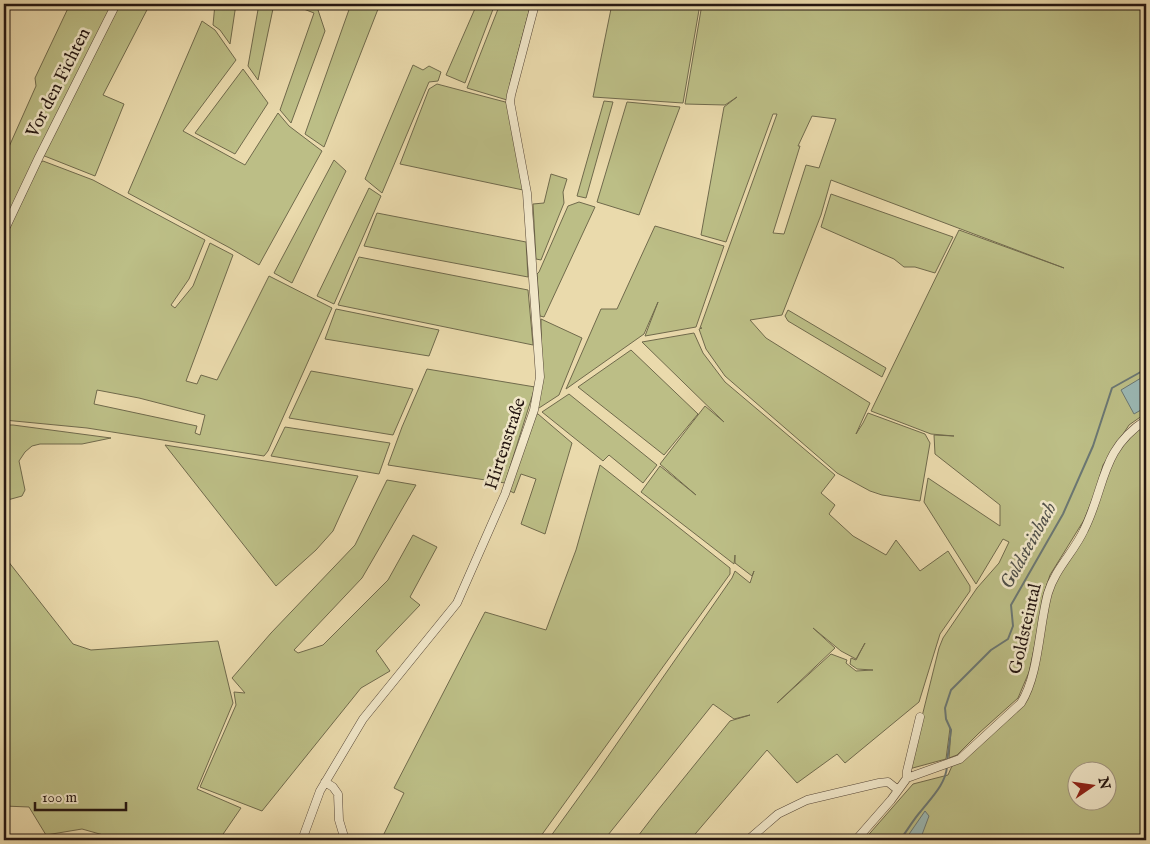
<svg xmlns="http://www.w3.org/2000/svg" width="1150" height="844" viewBox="0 0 1150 844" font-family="'IM FELL English',serif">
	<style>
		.green { fill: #bcbe86; stroke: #706a4c; fill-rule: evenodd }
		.water { fill: #9bb8b4; stroke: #6b7773 }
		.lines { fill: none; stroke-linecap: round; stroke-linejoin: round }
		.stream { stroke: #6b7773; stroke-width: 2 }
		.minor-casing { stroke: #564738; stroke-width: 9 }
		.minor { stroke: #f1e7c9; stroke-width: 8 }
		.labels { text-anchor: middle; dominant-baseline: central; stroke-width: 5; stroke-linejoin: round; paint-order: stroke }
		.street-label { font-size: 18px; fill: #241611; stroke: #f1e7c9 }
		.water-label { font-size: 19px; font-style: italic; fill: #4e4f4a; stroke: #f1e7c9 }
	</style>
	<rect width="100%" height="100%" fill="#eadaac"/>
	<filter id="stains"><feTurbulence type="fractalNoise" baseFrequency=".004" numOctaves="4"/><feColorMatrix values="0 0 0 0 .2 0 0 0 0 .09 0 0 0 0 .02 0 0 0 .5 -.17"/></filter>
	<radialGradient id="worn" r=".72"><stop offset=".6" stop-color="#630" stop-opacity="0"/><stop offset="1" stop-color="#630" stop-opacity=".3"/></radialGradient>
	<path class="green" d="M 70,4 L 116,4 L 4,225 L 4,158 L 36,86 L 35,78 Z
		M 120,4 L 150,4 L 103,95 L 124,104 L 95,176 L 42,155 Z
		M 215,4 L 236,4 L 230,44 L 220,30 L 213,25 Z
		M 259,4 L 274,4 L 258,80 L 248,66 Z
		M 296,4 L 319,4 L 318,10 L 325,31 L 291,123 L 280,110 L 314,13 L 296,6 Z
		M 351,4 L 380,4 L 324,147 L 305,134 Z
		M 477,4 L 495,4 L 465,83 L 446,75 Z
		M 500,4 L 531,4 L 511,79 L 507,100 L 467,88 Z
		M 612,4 L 700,4 L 683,103 L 593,97 Z
		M 702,4 L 1146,4 L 1146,413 L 1129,425 L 1103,465 L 1096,490 L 1084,520 L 1050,575 L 1043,596 L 1035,644 L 1029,672 L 1018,698 L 979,733 L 957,755 L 949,758 L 951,730 L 950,728 L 946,759 L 909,769 L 939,648 L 943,638 L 977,588 L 999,563 L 1009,542 L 1003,539 L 976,584 L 924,502 L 928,478 L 1000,526 L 1000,505 L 935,454 L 934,435 L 954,436 L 931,434 L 871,411 L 959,230 L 1064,268 L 831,180 L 821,215 L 782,315 L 750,320 L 766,338 L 870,403 L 856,434 L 863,423 L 868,413 L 925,434 L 930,443 L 920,501 L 882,495 L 870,491 L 837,473 L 725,376 L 706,349 L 699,329 L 702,328 L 700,328 L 777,114 L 773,114 L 726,242 L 701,235 L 724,107 L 737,97 L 725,105 L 685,104 ZM 812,116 L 836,119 L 819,168 L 806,165 L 784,234 L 773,233 L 800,146 L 798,146 Z
		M 202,21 L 215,30 L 236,60 L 183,131 L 245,165 L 278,113 L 289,126 L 322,151 L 259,265 L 230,248 L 128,193 Z
		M 413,65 L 423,70 L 429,66 L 441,72 L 438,81 L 429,82 L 382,193 L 365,179 Z
		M 243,69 L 268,103 L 235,154 L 195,133 Z
		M 437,84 L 509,103 L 523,190 L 400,164 L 429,89 Z
		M 604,101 L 613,102 L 586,198 L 577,196 Z
		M 627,102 L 680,107 L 639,215 L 597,202 Z
		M 334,160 L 346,171 L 292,283 L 274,273 Z
		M 43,161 L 93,180 L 205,240 L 189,279 L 171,305 L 175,308 L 193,286 L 210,243 L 233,255 L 186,381 L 197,384 L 201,375 L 217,380 L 269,276 L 332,308 L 268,451 L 264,456 L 87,428 L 4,420 L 4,235 L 39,163 ZM 97,390 L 139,398 L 205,415 L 200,435 L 195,433 L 197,426 L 94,404 Z
		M 551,174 L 567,179 L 563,192 L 564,203 L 541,260 L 536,259 L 533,204 L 544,203 Z
		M 369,188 L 381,196 L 334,304 L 317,296 Z
		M 831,194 L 953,237 L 935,273 L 915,267 L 904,267 L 894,259 L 821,227 Z
		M 579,202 L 595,207 L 544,317 L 540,316 L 537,274 L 539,272 L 568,206 Z
		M 377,213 L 526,242 L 528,277 L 364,246 Z
		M 655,226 L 724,246 L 696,327 L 645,336 L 658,302 L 644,334 L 566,389 L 601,309 L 617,309 Z
		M 359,257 L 528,290 L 533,345 L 338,305 Z
		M 336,309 L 439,330 L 429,356 L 325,339 Z
		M 788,310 L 886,368 L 882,377 L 788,321 L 785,316 Z
		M 541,319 L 582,338 L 559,395 L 539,408 L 537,406 L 542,384 Z
		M 694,333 L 703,353 L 725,382 L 835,475 L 821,493 L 835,505 L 829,514 L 853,536 L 886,555 L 896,540 L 920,571 L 948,551 L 970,586 L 970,591 L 940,634 L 919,702 L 845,763 L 837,754 L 797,783 L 767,750 L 690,840 L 635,840 L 658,810 L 730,721 L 750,715 L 734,719 L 713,704 L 604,840 L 548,840 L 595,775 L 732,578 L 735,571 L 750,583 L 754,571 L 752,576 L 735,563 L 735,555 L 734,564 L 641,492 L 660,466 L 696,495 L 660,464 L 705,406 L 724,422 L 642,342 ZM 813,628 L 841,651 L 856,659 L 865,643 L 856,660 L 851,658 L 850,664 L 857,669 L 873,670 L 856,671 L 846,663 L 847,660 L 831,654 L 777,703 L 835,648 Z
		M 631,350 L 698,414 L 664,455 L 578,387 Z
		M 427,369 L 535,387 L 505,483 L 388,465 L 402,427 Z
		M 311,371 L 413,389 L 393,435 L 289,418 Z
		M 569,394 L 657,465 L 643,483 L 609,455 L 603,461 L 542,412 Z
		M 534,414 L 538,414 L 572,443 L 545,534 L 521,524 L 536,479 L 521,474 L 514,493 L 508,490 Z
		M 1146,423 L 1146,840 L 864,840 L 913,784 L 948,775 L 952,766 L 965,759 L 1025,701 L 1050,595 L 1109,466 L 1126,439 ZM 1078,772 L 1108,772 L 1108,802 L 1078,802 Z
		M 4,425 L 13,425 L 111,438 L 82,444 L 40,444 L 32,446 L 25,452 L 19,461 L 25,490 L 22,496 L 4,501 Z
		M 285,427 L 390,443 L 379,474 L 271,456 Z
		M 165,445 L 358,476 L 333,531 L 316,550 L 276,586 Z
		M 600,465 L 730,568 L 730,574 L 538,840 L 381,840 L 404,793 L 394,788 L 485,612 L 546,630 L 576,550 Z
		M 387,480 L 416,485 L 362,578 L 294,650 L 298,653 L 323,645 L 388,580 L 413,535 L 437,547 L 410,597 L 420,605 L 376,651 L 390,671 L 361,688 L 262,811 L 200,787 L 236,705 L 234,692 L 245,693 L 232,678 L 271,633 L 355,545 Z
		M 4,556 L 73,644 L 91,650 L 218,641 L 233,703 L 197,789 L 241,808 L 219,840 L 121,840 L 82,829 L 46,835 L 29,807 L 4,806 Z"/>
	<path class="water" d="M 1146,375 L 1146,407 L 1134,414 L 1121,390 Z
		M 925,811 L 929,816 L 920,840 L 905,840 Z"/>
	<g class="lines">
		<path class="stream" d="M 947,762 L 951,730 L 946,719 L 945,708 L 951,690 L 991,650 L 1008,639 L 1013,626 L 1011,605 L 1063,514 L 1093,446 L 1112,388 L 1146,369
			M 900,840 C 907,831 913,820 921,811 C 931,798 946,784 947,766"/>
		<defs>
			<path id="minor" d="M 4,231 L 39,157 L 116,4
				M 907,778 L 907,771 L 920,717
				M 325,782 L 333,787 L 338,794 L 339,820 L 345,840
				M 302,840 L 320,791 L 363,719 L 457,603 L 505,494 L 534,410 L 540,377 L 527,193 L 510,102 L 511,95 L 535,4
				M 748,840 L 778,814 L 807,800 L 879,783 L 888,782 L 898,790
				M 856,840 L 891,800 L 907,778 L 960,759 L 1021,703 C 1039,675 1039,625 1048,593 C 1055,569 1074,552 1084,530 C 1106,486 1100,450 1146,420"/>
		</defs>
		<use href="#minor" class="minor-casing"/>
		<use href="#minor" class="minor"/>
	</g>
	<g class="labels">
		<g class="street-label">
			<text transform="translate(59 83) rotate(-63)">Vor den Fichten</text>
			<text transform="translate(506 444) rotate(-72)">Hirtenstraße</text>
			<text transform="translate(1026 629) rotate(-77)">Goldsteintal</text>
		</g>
		<g class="water-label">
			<text transform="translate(1029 546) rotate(-61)">Goldsteinbach</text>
		</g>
	</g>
	<rect width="1150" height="844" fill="none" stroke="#eadaac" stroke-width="20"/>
	<rect x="5" y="5" width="1140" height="834" fill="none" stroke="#241611" stroke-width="2.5"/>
	<rect x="10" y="10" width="1130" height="824" fill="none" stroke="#241611"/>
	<g transform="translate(1092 786) rotate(77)"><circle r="24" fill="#f1e7c9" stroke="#9f937f"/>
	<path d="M0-4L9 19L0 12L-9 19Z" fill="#8f2418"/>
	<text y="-8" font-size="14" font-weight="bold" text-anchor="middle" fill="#241611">N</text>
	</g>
	<path d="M35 802v8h91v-8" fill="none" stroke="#241611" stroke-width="2.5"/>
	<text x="42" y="802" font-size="15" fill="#241611" stroke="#f1e7c9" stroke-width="4" paint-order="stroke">100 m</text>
	<rect width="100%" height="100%" filter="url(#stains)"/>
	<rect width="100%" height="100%" fill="url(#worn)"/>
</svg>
